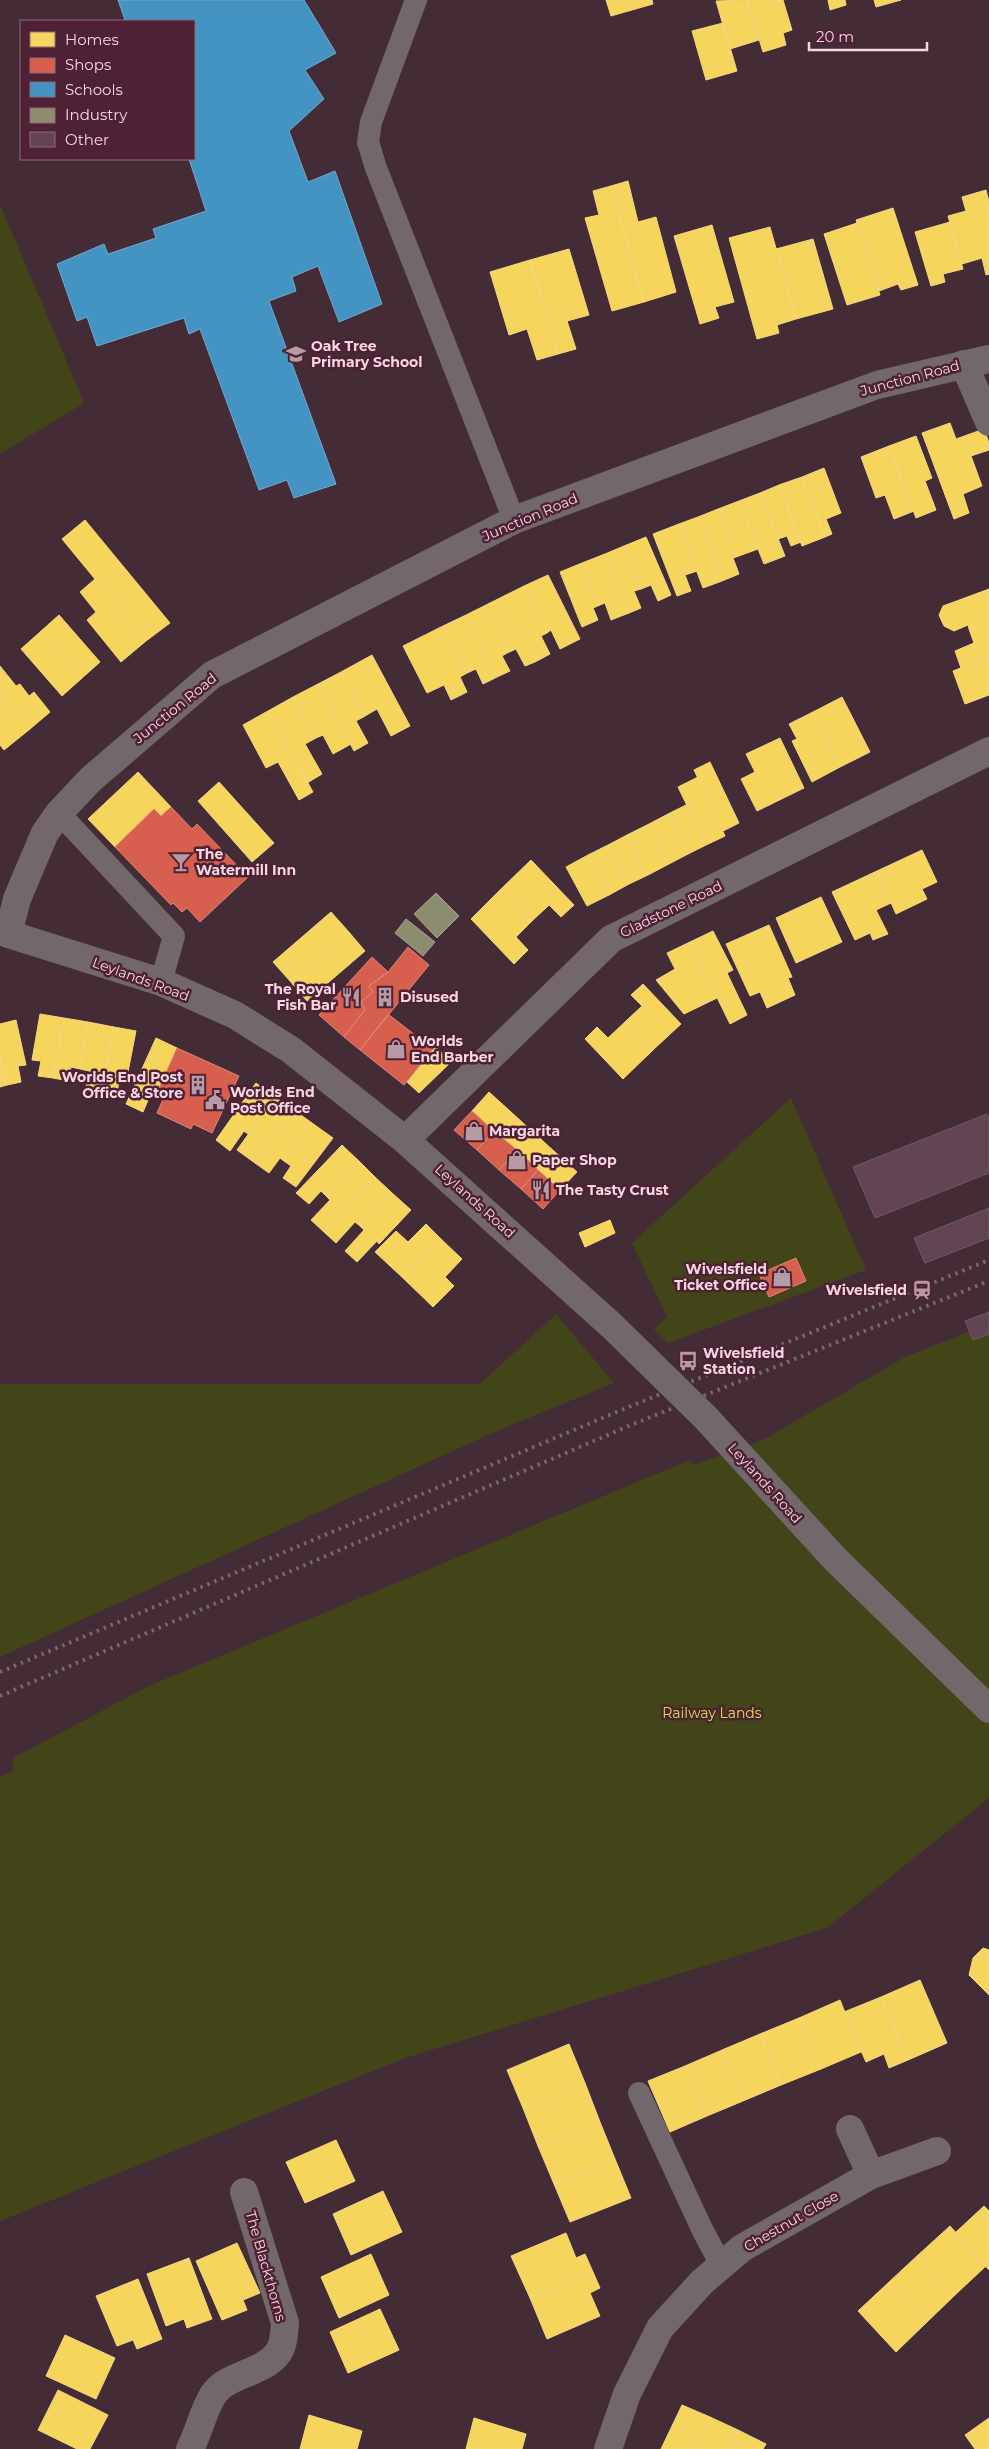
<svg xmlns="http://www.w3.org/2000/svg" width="989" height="2449" viewBox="0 0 989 2449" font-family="Montserrat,sans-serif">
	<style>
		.green { fill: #424518 }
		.homes { fill: #f6d55c; stroke: #f5d684 }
		.shops { fill: #d6604d; stroke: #df8479 }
		.schools { fill: #4393c3; stroke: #78a7cc }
		.industry { fill: #8c8c6e; stroke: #aba290 }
		.building { fill: #634452; stroke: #6f5b63 }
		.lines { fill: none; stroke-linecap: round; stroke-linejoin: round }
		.service { stroke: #72676b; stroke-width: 22 }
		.minor { stroke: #72676b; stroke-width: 28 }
		.tertiary { stroke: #72676b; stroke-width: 28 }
		.rail { stroke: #78686e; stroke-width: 4; stroke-dasharray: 2.5 5; stroke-linecap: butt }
		.labels { text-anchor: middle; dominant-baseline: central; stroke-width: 5; stroke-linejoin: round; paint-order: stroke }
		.poi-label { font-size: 14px; font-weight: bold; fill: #f4d7e1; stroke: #4e2234; text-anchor: start }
		.street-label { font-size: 14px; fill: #f4d7e1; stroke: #4e2234 }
		.park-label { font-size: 14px; fill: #cfe347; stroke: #4e2234 }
	</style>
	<rect width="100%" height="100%" fill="#442c36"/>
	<path class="green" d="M 0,204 L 84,403 L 0,454 Z
		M 791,1098 L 866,1270 L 668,1343 L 654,1329 L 667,1317 L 632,1243 Z
		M 556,1314 L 614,1383 L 499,1430 L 0,1657 L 0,1384 L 480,1384 Z
		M 989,1324 L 989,1798 L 827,1928 L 405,2058 L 0,2221 L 0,1777 L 13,1771 L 13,1758 L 149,1686 L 690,1460 L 694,1465 L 763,1440 L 905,1357 Z"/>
	<path class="homes" d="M 606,0 L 652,0 L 653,4 L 611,16 Z
		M 747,0 L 783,0 L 792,30 L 783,33 L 786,45 L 763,52 Z
		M 747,0 L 759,40 L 730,49 L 716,1 Z
		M 828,0 L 845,0 L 846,5 L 830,10 Z
		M 874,0 L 901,0 L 876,7 Z
		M 723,23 L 737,71 L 706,80 L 692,31 Z
		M 628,181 L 638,222 L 656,217 L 676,292 L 644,302 L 611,186 Z
		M 611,186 L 644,302 L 612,311 L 585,218 L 599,215 L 593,191 Z
		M 986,190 L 989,202 L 989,274 L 986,275 L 982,258 L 962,264 L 948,216 L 966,211 L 962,197 Z
		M 893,208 L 918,285 L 901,290 L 898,284 L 879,291 L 856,220 Z
		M 950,222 L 963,269 L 943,274 L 945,282 L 931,286 L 915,232 Z
		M 857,223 L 880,295 L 847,305 L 824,234 Z
		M 712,225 L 734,302 L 715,307 L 719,318 L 700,324 L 674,236 Z
		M 770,227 L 796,319 L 777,325 L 779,333 L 757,339 L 729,238 Z
		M 813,239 L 833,309 L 796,319 L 776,249 Z
		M 569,249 L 589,315 L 567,321 L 576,349 L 558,354 L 530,260 Z
		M 530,260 L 558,354 L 537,360 L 527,329 L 509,335 L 490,272 Z
		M 950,423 L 956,439 L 984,429 L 989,443 L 989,450 L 971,456 L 982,486 L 963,494 L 969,513 L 954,519 L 922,433 Z
		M 916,436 L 932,478 L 925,481 L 936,510 L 916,518 L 889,446 Z
		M 889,446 L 914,511 L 894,519 L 885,495 L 876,498 L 861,457 Z
		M 824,468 L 841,513 L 826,519 L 832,534 L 825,537 L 802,477 Z
		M 802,477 L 825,537 L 802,546 L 779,485 Z
		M 779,485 L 801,542 L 791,546 L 787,536 L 778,539 L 760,493 Z
		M 760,493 L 785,556 L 764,564 L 739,501 Z
		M 739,501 L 758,549 L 736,557 L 718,509 Z
		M 718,509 L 736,557 L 733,558 L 739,574 L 722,581 L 698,517 Z
		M 698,517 L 722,581 L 703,588 L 679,524 Z
		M 85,520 L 170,623 L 146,641 L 62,539 Z
		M 679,524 L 697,571 L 685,575 L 691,591 L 677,596 L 653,534 Z
		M 646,537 L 671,595 L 658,601 L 651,585 L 641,589 L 624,546 Z
		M 624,546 L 641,589 L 634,591 L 641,608 L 629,613 L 605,554 Z
		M 605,554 L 629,613 L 611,620 L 605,603 L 600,605 L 582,563 Z
		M 582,563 L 600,605 L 593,608 L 598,620 L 582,627 L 560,572 Z
		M 548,575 L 580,639 L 560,649 L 551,630 L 547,633 L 524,586 Z
		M 95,579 L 146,641 L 121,662 L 87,620 L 96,612 L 80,592 Z
		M 524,586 L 547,633 L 541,636 L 550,654 L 535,662 L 502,597 Z
		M 989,589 L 989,621 L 969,629 L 968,625 L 954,631 L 944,626 L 939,615 L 943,606 Z
		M 502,597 L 535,662 L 525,666 L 516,649 L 507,653 L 484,606 Z
		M 484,606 L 507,653 L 502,656 L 510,671 L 497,677 L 466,615 Z
		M 59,615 L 100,662 L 81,679 L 40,632 Z
		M 466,615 L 497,677 L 483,684 L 476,669 L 467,673 L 443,626 Z
		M 989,621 L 989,657 L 961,668 L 955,651 L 974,643 L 969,629 Z
		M 443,626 L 467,673 L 460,677 L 467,692 L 451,700 L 444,685 L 427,693 L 403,646 Z
		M 40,632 L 81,679 L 62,696 L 21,649 Z
		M 372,655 L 410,726 L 391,736 L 377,709 L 365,716 L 341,672 Z
		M 989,657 L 989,695 L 965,704 L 953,671 Z
		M 0,666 L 16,686 L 20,684 L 29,696 L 34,692 L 50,712 L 30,729 L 0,691 Z
		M 341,672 L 365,716 L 356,721 L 368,743 L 354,751 L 318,684 Z
		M 318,684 L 351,744 L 333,754 L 323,735 L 316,738 L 293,697 Z
		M 0,691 L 30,729 L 4,750 L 0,745 Z
		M 293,697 L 316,738 L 305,744 L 322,774 L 307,783 L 268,711 Z
		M 842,697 L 870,752 L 840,767 L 813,712 Z
		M 268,711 L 313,792 L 299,800 L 278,762 L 266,768 L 243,725 Z
		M 813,712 L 840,767 L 812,782 L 792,741 L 797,739 L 789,724 Z
		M 780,738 L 804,788 L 757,811 L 741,779 L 755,772 L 746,754 Z
		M 710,762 L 739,823 L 723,831 L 694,770 Z
		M 138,772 L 171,807 L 161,816 L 154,809 L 115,847 L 88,819 Z
		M 698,777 L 725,836 L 706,845 L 678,787 Z
		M 219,782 L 274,843 L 252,862 L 198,801 Z
		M 686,805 L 706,845 L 688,854 L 668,814 Z
		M 668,814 L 688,854 L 669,864 L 649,824 Z
		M 649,824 L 669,864 L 648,875 L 627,835 Z
		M 627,835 L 648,875 L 629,884 L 608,845 Z
		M 608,845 L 629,884 L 609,895 L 588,855 Z
		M 922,850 L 937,882 L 922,889 L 927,899 L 896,914 L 877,871 Z
		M 588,855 L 609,895 L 587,906 L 566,867 Z
		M 531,860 L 574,905 L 561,917 L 549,905 L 531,922 L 500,890 Z
		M 877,871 L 891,903 L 876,910 L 888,934 L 873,940 L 870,933 L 855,940 L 832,892 Z
		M 500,890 L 531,922 L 516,937 L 528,950 L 514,964 L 471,919 Z
		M 821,897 L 842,942 L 796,963 L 776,918 Z
		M 331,912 L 348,931 L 290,981 L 273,962 Z
		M 769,925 L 792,977 L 788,978 L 795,995 L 767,1008 L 760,992 L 750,996 L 726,944 Z
		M 348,931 L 365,951 L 307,1001 L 290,981 Z
		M 713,931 L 733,970 L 727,973 L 747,1015 L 730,1024 L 690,942 Z
		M 690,942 L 717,998 L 684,1014 L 656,980 L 675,969 L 667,953 Z
		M 643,984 L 681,1024 L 653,1050 L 626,1021 L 642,1006 L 631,995 Z
		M 40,1014 L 64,1018 L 53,1078 L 38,1076 L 41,1061 L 32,1060 Z
		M 64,1018 L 88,1022 L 80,1069 L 71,1067 L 69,1081 L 53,1078 Z
		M 16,1020 L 26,1065 L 18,1066 L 21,1082 L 7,1085 L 0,1054 L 0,1024 Z
		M 626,1021 L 653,1050 L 623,1079 L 585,1039 L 597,1027 L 608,1038 Z
		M 88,1022 L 114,1027 L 102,1090 L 86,1087 L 89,1071 L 80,1069 Z
		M 114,1027 L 136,1031 L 127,1077 L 120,1076 L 117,1093 L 102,1090 Z
		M 156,1038 L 177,1048 L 157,1093 L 152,1091 L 143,1112 L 126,1104 Z
		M 436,1046 L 450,1063 L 419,1093 L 407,1082 Z
		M 0,1054 L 7,1085 L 0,1087 Z
		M 256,1083 L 275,1097 L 248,1134 L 244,1131 L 230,1151 L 216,1140 Z
		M 489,1092 L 511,1112 L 494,1131 L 472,1111 Z
		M 275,1097 L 294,1110 L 255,1163 L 237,1150 Z
		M 294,1110 L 312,1123 L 284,1161 L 280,1158 L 269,1173 L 255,1163 Z
		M 511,1112 L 533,1132 L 517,1150 L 494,1131 Z
		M 312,1123 L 333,1138 L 296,1187 L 283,1178 L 291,1166 L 284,1161 Z
		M 533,1132 L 555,1152 L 538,1170 L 517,1150 Z
		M 342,1145 L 360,1162 L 327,1197 L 321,1191 L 309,1204 L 296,1193 Z
		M 555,1152 L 577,1172 L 560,1190 L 538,1170 Z
		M 360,1162 L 375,1177 L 324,1232 L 311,1220 L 330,1200 L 327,1197 Z
		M 375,1177 L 391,1192 L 360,1226 L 355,1222 L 336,1243 L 324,1232 Z
		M 391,1192 L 411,1210 L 379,1244 L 377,1241 L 357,1262 L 345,1251 L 364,1230 L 360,1226 Z
		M 610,1220 L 615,1233 L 585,1247 L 579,1233 Z
		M 426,1224 L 441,1239 L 403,1278 L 375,1252 L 396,1231 L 408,1242 Z
		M 441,1239 L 462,1259 L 445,1277 L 454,1286 L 433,1307 L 403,1278 Z
		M 983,1948 L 989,1950 L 989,1995 L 969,1975 L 973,1958 Z
		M 920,1980 L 947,2043 L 908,2060 L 881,1997 Z
		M 881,1997 L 908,2060 L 889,2068 L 884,2054 L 866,2062 L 844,2012 Z
		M 840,2000 L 861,2052 L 821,2069 L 799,2018 Z
		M 799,2018 L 821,2069 L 781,2085 L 760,2034 Z
		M 760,2034 L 781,2085 L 743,2101 L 722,2050 Z
		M 569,2044 L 585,2083 L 523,2108 L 507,2070 Z
		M 722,2050 L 743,2101 L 707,2116 L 685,2066 Z
		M 685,2066 L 707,2116 L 670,2132 L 648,2081 Z
		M 585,2083 L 600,2122 L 538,2146 L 523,2108 Z
		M 600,2122 L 615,2159 L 554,2184 L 538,2146 Z
		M 336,2140 L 355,2181 L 305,2203 L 286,2162 Z
		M 615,2159 L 631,2198 L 570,2222 L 554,2184 Z
		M 383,2191 L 402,2232 L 351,2255 L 333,2214 Z
		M 984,2206 L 989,2211 L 989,2270 L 955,2233 Z
		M 950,2226 L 986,2266 L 955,2295 L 917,2256 Z
		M 566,2233 L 576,2258 L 585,2254 L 593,2272 L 530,2298 L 511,2256 Z
		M 237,2243 L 260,2293 L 243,2300 L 247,2310 L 222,2320 L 196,2261 Z
		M 371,2254 L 389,2295 L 339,2318 L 321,2277 Z
		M 917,2256 L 955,2295 L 926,2323 L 888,2283 Z
		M 189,2258 L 212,2319 L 187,2328 L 184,2319 L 166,2326 L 147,2274 Z
		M 593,2272 L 600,2288 L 590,2293 L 600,2316 L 547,2339 L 530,2298 Z
		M 138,2279 L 162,2339 L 137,2349 L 133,2340 L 117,2346 L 96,2296 Z
		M 888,2283 L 926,2323 L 896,2352 L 858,2311 Z
		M 380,2309 L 399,2350 L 348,2373 L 330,2332 Z
		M 65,2335 L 115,2358 L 96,2399 L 46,2376 Z
		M 58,2390 L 108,2415 L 90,2449 L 77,2449 L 38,2430 Z
		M 682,2405 L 710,2417 L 695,2449 L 661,2449 Z
		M 309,2415 L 362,2431 L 357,2449 L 300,2449 Z
		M 710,2417 L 738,2430 L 729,2449 L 695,2449 Z
		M 474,2418 L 526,2434 L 522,2449 L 466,2449 Z
		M 989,2418 L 989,2449 L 975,2449 L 965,2435 Z
		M 738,2430 L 766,2444 L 763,2449 L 729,2449 Z"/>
	<path class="shops" d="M 171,807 L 192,829 L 197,824 L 248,877 L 200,922 L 187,908 L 182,912 L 173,903 L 171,905 L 115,847 L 154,809 L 161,816 Z
		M 408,947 L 429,965 L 360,1050 L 344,1037 L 365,1010 L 361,1002 L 373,992 L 369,986 L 388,972 Z
		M 372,957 L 388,972 L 369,986 L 373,992 L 361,1002 L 365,1010 L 344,1037 L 319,1015 Z
		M 388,1014 L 433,1049 L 404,1085 L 360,1050 Z
		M 177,1048 L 239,1076 L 212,1133 L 193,1124 L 191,1129 L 157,1113 L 164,1097 L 157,1093 Z
		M 472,1111 L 494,1131 L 477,1150 L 454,1130 Z
		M 494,1131 L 517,1150 L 499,1170 L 477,1150 Z
		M 517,1150 L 538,1170 L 521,1189 L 499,1170 Z
		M 538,1170 L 560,1190 L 543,1209 L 521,1189 Z
		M 796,1258 L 806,1281 L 769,1297 L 759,1274 Z"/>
	<path class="schools" d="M 118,0 L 304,0 L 336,53 L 305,70 L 324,99 L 289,131 L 308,182 L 335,171 L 382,304 L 339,322 L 318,266 L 292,277 L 296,291 L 269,301 L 336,484 L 294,498 L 287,480 L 259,490 L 200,329 L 189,334 L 184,318 L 97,346 L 87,317 L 77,321 L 57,264 L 104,244 L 108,254 L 156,238 L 153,229 L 206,211 L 189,159 L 194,159 L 194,21 L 120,21 L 125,20 Z"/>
	<path class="industry" d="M 436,893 L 459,916 L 437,938 L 414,914 Z
		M 406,919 L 435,942 L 423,956 L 395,933 Z"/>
	<path class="building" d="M 987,1114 L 989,1118 L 989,1173 L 875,1218 L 853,1167 Z
		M 989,1208 L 989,1238 L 925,1263 L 914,1238 Z
		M 989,1312 L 989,1334 L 973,1340 L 965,1321 Z"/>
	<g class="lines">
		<path class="service" d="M 416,0 L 371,122 L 368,142 L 376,168 L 514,520
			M 59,813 L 174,936 L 161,982
			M 639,2093 L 702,2229 L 721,2265"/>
		<path class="minor" d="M 964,364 L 989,422
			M 405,1140 L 611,939 L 989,751
			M 850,2129 L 871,2175
			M 190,2449 C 199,2432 203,2411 213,2395 C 228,2373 263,2374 278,2353 C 284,2345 284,2333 285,2323 L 244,2192
			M 608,2449 L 627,2394 L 660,2328 L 702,2282 L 742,2248 L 871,2175 L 937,2151"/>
		<path class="tertiary" d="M 8,934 L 161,982 L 235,1015 L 291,1050 L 405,1140 L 612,1326 L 706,1418 L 835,1559 L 989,1709
			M 8,934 L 17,899 L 33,861 L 45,833 L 59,813 L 90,780 L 212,675 L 514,520 L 877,385 L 989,359"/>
		<path class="rail" d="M 0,1672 L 619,1411 L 989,1260
			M 0,1696 L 631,1425 L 989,1281"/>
	</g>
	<defs>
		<symbol id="school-bare" viewBox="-9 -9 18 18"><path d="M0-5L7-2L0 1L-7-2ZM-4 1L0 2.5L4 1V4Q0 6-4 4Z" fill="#b69ba5" stroke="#4e2234" stroke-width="2.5" paint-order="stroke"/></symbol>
		<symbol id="bar-bare" viewBox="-9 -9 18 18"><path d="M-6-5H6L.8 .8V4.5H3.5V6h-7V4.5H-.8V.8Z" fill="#b69ba5" stroke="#4e2234" stroke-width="2.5" paint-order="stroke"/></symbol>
		<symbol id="restaurant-bare" viewBox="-9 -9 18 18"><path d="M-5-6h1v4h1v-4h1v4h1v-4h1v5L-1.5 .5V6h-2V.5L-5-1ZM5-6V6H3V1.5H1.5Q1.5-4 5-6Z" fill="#b69ba5" stroke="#4e2234" stroke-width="2.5" paint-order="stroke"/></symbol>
		<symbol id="building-bare" viewBox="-9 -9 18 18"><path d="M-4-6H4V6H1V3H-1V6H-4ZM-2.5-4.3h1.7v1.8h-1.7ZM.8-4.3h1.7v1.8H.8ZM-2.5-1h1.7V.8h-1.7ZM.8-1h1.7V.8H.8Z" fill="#b69ba5" stroke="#4e2234" stroke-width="2.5" paint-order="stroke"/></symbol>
		<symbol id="shop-bare" viewBox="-9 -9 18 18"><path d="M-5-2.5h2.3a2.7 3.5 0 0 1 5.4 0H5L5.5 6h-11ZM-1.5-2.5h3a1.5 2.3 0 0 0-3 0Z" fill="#b69ba5" stroke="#4e2234" stroke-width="2.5" paint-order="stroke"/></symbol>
		<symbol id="civic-bare" viewBox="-9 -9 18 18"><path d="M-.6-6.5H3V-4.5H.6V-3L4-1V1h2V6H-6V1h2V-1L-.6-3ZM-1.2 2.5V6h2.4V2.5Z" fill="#b69ba5" stroke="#4e2234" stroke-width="2.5" paint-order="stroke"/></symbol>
		<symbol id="station-bare" viewBox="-9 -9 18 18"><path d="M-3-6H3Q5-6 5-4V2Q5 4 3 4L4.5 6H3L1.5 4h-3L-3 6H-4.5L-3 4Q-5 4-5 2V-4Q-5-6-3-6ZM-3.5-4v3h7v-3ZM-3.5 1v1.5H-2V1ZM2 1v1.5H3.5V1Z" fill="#b69ba5" stroke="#4e2234" stroke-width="2.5" paint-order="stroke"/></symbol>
		<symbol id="bus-bare" viewBox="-9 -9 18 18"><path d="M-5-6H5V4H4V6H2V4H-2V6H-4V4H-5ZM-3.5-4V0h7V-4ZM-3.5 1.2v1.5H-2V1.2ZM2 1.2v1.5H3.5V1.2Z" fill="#b69ba5" stroke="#4e2234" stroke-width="2.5" paint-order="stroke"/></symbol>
	</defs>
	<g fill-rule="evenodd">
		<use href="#school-bare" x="282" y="340" width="28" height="28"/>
		<use href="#bar-bare" x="167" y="848" width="28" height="28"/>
		<use href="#restaurant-bare" x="337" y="983" width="28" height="28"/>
		<use href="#building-bare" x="371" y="983" width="28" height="28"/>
		<use href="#shop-bare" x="382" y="1035" width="28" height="28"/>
		<use href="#building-bare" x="184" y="1071" width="28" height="28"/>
		<use href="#civic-bare" x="201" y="1086" width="28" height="28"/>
		<use href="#shop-bare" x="460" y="1117" width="28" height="28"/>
		<use href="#shop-bare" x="503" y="1146" width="28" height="28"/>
		<use href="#restaurant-bare" x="527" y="1176" width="28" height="28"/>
		<use href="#shop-bare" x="768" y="1263" width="28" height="28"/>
		<use href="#station-bare" x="908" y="1276" width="28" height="28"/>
		<use href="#bus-bare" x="674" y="1347" width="28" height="28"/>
	</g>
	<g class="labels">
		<g class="poi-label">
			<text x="311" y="346">Oak Tree<tspan x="311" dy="16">Primary School</tspan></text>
			<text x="196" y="854">The<tspan x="196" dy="16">Watermill Inn</tspan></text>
			<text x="336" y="989" text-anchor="end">The Royal<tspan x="336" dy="16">Fish Bar</tspan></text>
			<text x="400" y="997">Disused</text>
			<text x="411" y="1041">Worlds<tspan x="411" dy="16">End Barber</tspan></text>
			<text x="183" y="1077" text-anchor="end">Worlds End Post<tspan x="183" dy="16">Office &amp; Store</tspan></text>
			<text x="230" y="1092">Worlds End<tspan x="230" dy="16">Post Office</tspan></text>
			<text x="489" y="1131">Margarita</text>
			<text x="532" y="1160">Paper Shop</text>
			<text x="556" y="1190">The Tasty Crust</text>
			<text x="767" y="1269" text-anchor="end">Wivelsfield<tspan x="767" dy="16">Ticket Office</tspan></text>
			<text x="907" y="1290" text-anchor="end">Wivelsfield</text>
			<text x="703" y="1353">Wivelsfield<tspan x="703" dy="16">Station</tspan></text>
		</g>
		<g class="street-label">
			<text transform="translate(910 378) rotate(-15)">Junction Road</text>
			<text transform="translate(530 517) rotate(-23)">Junction Road</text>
			<text transform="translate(175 708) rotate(-39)">Junction Road</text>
			<text transform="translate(671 909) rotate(-26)">Gladstone Road</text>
			<text transform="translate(141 979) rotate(20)">Leylands Road</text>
			<text transform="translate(475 1201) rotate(42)">Leylands Road</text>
			<text transform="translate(765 1483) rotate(48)">Leylands Road</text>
			<text transform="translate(791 2221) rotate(-30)">Chestnut Close</text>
			<text transform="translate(266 2266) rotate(74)">The Blackthorns</text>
		</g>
		<g class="park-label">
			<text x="712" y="1713">Railway Lands</text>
		</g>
	</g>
	<rect x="20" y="20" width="175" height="140" fill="#4e2234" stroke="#906a79"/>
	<rect x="30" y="32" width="25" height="15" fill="#f6d55c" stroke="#906a79"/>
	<text x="65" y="45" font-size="15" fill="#f4d7e1">Homes</text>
	<rect x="30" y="58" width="25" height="15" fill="#d6604d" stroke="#906a79"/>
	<text x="65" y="70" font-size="15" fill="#f4d7e1">Shops</text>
	<rect x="30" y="82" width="25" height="15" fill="#4393c3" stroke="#906a79"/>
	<text x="65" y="95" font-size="15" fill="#f4d7e1">Schools</text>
	<rect x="30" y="108" width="25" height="15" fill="#8c8c6e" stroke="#906a79"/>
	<text x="65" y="120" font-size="15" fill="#f4d7e1">Industry</text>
	<rect x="30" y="132" width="25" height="15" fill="#634452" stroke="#906a79"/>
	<text x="65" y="145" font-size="15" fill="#f4d7e1">Other</text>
	<path d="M809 42v8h118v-8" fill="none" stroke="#f4d7e1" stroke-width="2.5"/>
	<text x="816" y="42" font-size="15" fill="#f4d7e1" stroke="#4e2234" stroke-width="4" paint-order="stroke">20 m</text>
</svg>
